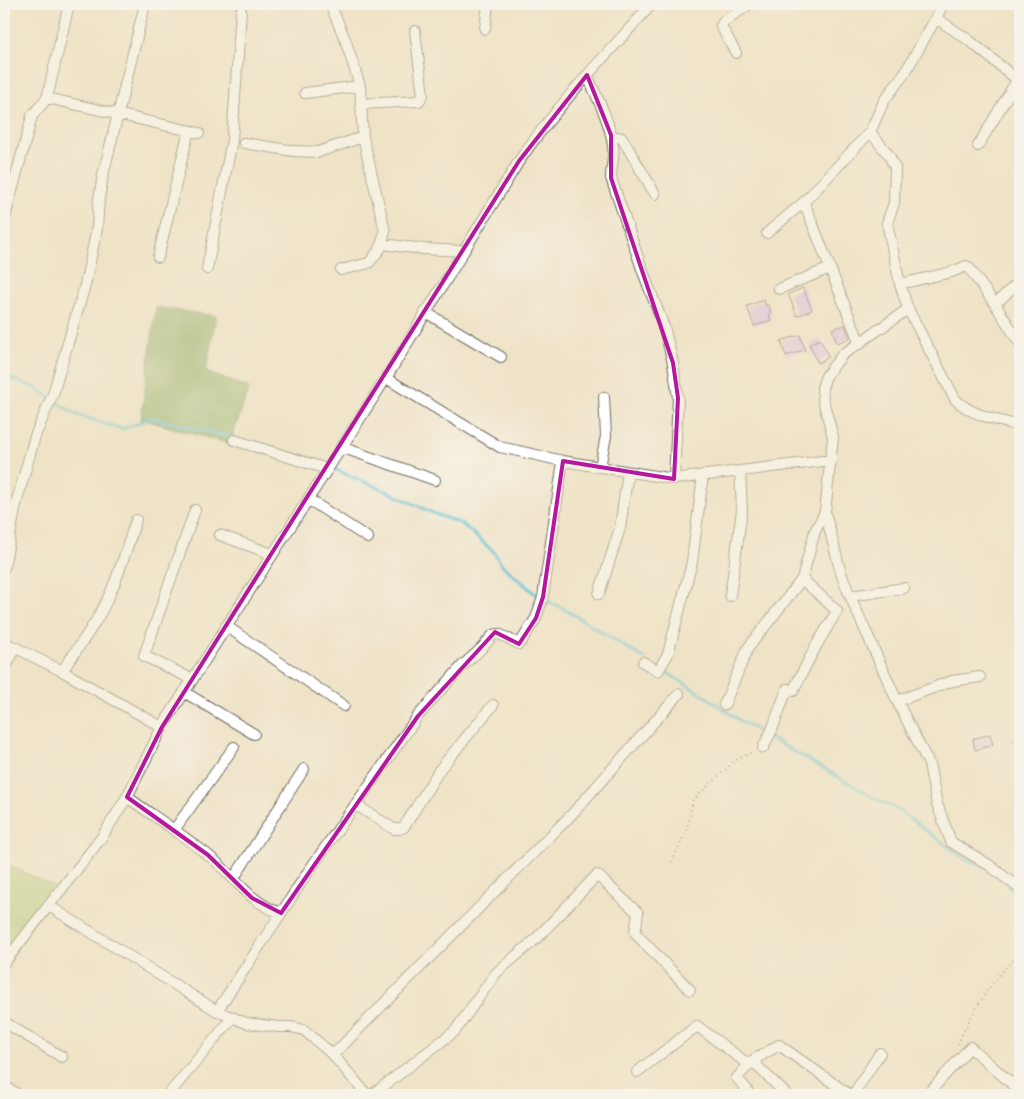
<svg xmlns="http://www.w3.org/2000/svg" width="1024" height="1099" viewBox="0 0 1024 1099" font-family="'Libre Caslon Text',serif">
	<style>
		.green { fill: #a8c46a; stroke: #6a784a }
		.forest { fill: #86aa5e; stroke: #586a44 }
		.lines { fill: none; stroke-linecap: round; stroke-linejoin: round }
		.stream { stroke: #58c0d5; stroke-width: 3 }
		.building { fill: #d3b1eb }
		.minor-casing { stroke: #706b62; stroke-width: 12 }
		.path { stroke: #706b62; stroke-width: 2; stroke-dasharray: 1 4; stroke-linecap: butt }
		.minor { stroke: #fff; stroke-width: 10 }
		.marked { fill: none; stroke: #b5179e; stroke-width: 4; stroke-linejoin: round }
	</style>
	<rect width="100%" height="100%" fill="#f7f3e8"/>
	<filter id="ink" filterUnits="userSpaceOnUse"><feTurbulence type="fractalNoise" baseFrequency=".02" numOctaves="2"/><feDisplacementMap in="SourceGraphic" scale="10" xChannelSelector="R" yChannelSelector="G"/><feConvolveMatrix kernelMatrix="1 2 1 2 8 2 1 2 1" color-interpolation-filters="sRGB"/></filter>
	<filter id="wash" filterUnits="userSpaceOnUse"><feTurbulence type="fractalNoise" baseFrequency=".0096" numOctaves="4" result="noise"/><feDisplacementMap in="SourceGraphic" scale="20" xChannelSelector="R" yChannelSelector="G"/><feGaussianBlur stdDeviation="1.12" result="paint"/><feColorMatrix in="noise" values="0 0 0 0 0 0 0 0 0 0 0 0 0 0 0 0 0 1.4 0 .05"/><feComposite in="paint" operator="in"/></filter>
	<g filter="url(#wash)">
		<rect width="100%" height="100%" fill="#efe3c7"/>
		<path class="green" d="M 4,863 L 55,887 L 4,971 Z"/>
		<path class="forest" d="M 156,307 L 216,316 L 206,372 L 249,388 L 230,444 L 141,419 Z"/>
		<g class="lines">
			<path class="stream" d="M 4,376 L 34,387 L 75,414 L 122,429 L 152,418 L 233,438
				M 334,469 L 389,492 L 435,514 L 462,524 L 494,552 L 501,564 L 540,598 L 561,607 L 645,659
				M 661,669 L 708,698 L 742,722 L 880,801 L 898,810 L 964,858 L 983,866
				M 1013,740 L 1020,738
				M 1007,885 L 1020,896"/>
		</g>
		<g id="blocks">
			<path class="building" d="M 803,288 L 812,310 L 797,316 L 788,294 Z
				M 764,300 L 766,306 L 769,305 L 771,314 L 769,314 L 771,320 L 754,326 L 747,306 Z
				M 845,325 L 850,338 L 837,343 L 832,329 Z
				M 800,335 L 805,350 L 786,356 L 781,341 Z
				M 820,339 L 829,357 L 818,363 L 809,344 Z
				M 990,734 L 993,745 L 975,750 L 973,739 Z"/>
		</g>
	</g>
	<g filter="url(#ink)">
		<use href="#blocks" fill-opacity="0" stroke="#706b62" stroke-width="1"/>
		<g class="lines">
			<defs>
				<path id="minor" d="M 936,18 L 970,41 L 1020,82
					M 485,29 L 488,4
					M 736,53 L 721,26 L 724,21 L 750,4
					M 587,75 C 597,97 610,121 613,146 C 615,156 611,167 611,178 L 642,269 L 664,327 L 673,363 L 678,398 L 674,479
					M 305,93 L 360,86
					M 47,98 L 199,133
					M 361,104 L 419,101 L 423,95 L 415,31
					M 870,132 L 889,155 L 895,168 L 894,203 L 887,223 L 900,284 L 908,309 L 955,399 C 972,416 997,420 1020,426
					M 611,135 L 622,138 L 655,194
					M 244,143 L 294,151 L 318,152 L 363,137 L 360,86 L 345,39 L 330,4
					M 978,146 L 1017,80
					M 804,202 L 860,344
					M 4,221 L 32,116 L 47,98 L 69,4
					M 767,233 L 804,202 L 870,132 L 884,101 L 906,71 L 936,18 L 943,4
					M 382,244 L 424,249 L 463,251
					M 158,257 L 189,130
					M 207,269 L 232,140 L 241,11
					M 341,270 L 369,263 L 380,249 L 385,231 L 363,137
					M 900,284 L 952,272 L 966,266 L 969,268 L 995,304 L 1019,342
					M 779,289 L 830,268
					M 995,304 L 1020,281
					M 908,309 L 842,355 L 826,376 L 822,388 L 823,400 L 833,437 L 825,512 L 841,573 L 850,596 L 897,701 L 929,764 L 937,804 L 951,842 L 989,865 L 1020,889
					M 425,312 L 501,357
					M 386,378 L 500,447 L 563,461 L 674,479 L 831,460
					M 234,440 L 327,469
					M 341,447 L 435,480
					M 600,467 L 606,436 L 604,397
					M 308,499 L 368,538
					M 220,535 L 272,554
					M 4,568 L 16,504 L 35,436 L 53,394 L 85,285 L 97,228 L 99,199 L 103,175 L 145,4
					M 599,594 L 620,528 L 628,472
					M 730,596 L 742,510 L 740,471
					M 850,596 L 904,588
					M 226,626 L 344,706
					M 4,642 L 62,671 L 162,727
					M 643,662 L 658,671 L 668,654 L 692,562 L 703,475
					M 4,670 L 16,647
					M 62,671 C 74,653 88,635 98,617 C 116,587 125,553 136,520
					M 192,679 L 144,656 L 195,510
					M 184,692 L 254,734
					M 897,701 L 952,681 L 980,677
					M 724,705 L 748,648 L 802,579 L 815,531 L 825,512
					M 763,748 L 772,730 L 787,689 L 793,691 L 816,646 L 837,611 L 802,579
					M 127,797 C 155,817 183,835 209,856 C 234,875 249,903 281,913
					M 356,805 L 394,829 L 399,829 L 404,827 L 440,769 L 493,705
					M 174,830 L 234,747
					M 234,878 L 304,769
					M 49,906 L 217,1011 L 246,1023 L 278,1027 L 291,1027 L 304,1030 L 333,1055 L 367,1095
					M 4,963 L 102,837 L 127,797 L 162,727 L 386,378 L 519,161 C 558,104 606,55 652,4
					M 217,1011 L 308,872 L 418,716 L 462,666 L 481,649 L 493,635 L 499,634 L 519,644 L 521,642 L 536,618 L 543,597 L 563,461
					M 4,1022 L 62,1057
					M 333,1055 L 572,814 L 679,694
					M 752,1061 L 785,1093
					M 637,1072 L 697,1026 L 748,1064
					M 4,1086 L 19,1095
					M 168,1095 L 233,1017
					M 372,1095 L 455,1031 L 496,973 L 536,939 L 597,875 L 638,913 L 635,933 L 690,990
					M 747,1095 L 747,1090 L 737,1078 L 752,1061 L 779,1045 L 850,1095
					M 853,1095 L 880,1053
					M 927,1095 L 970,1047 L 1020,1091"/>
			</defs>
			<use href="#minor" class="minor-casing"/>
			<path class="path" d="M 672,862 L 687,829 L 693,800 L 736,760 L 753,752
				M 958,1044 C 971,1014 994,974 1020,955"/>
			<use href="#minor" class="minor"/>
		</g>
	</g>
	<path d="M0 0H1024V1099H0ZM 587,75 L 611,135 L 611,178 L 673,363 L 678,398 L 674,479 L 563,461 L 543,597 L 536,618 L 519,644 L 495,632 L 418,716 L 281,913 L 252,898 L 208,855 L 127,797 L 162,727 L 519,161 Z" fill="#efe3c7" fill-opacity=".55" fill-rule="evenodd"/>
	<path class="marked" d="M 587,75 L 611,135 L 611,178 L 673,363 L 678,398 L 674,479 L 563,461 L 543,597 L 536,618 L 519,644 L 495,632 L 418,716 L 281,913 L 252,898 L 208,855 L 127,797 L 162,727 L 519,161 Z"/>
	<rect width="1024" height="1099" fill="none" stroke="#f7f3e8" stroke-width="20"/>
</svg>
